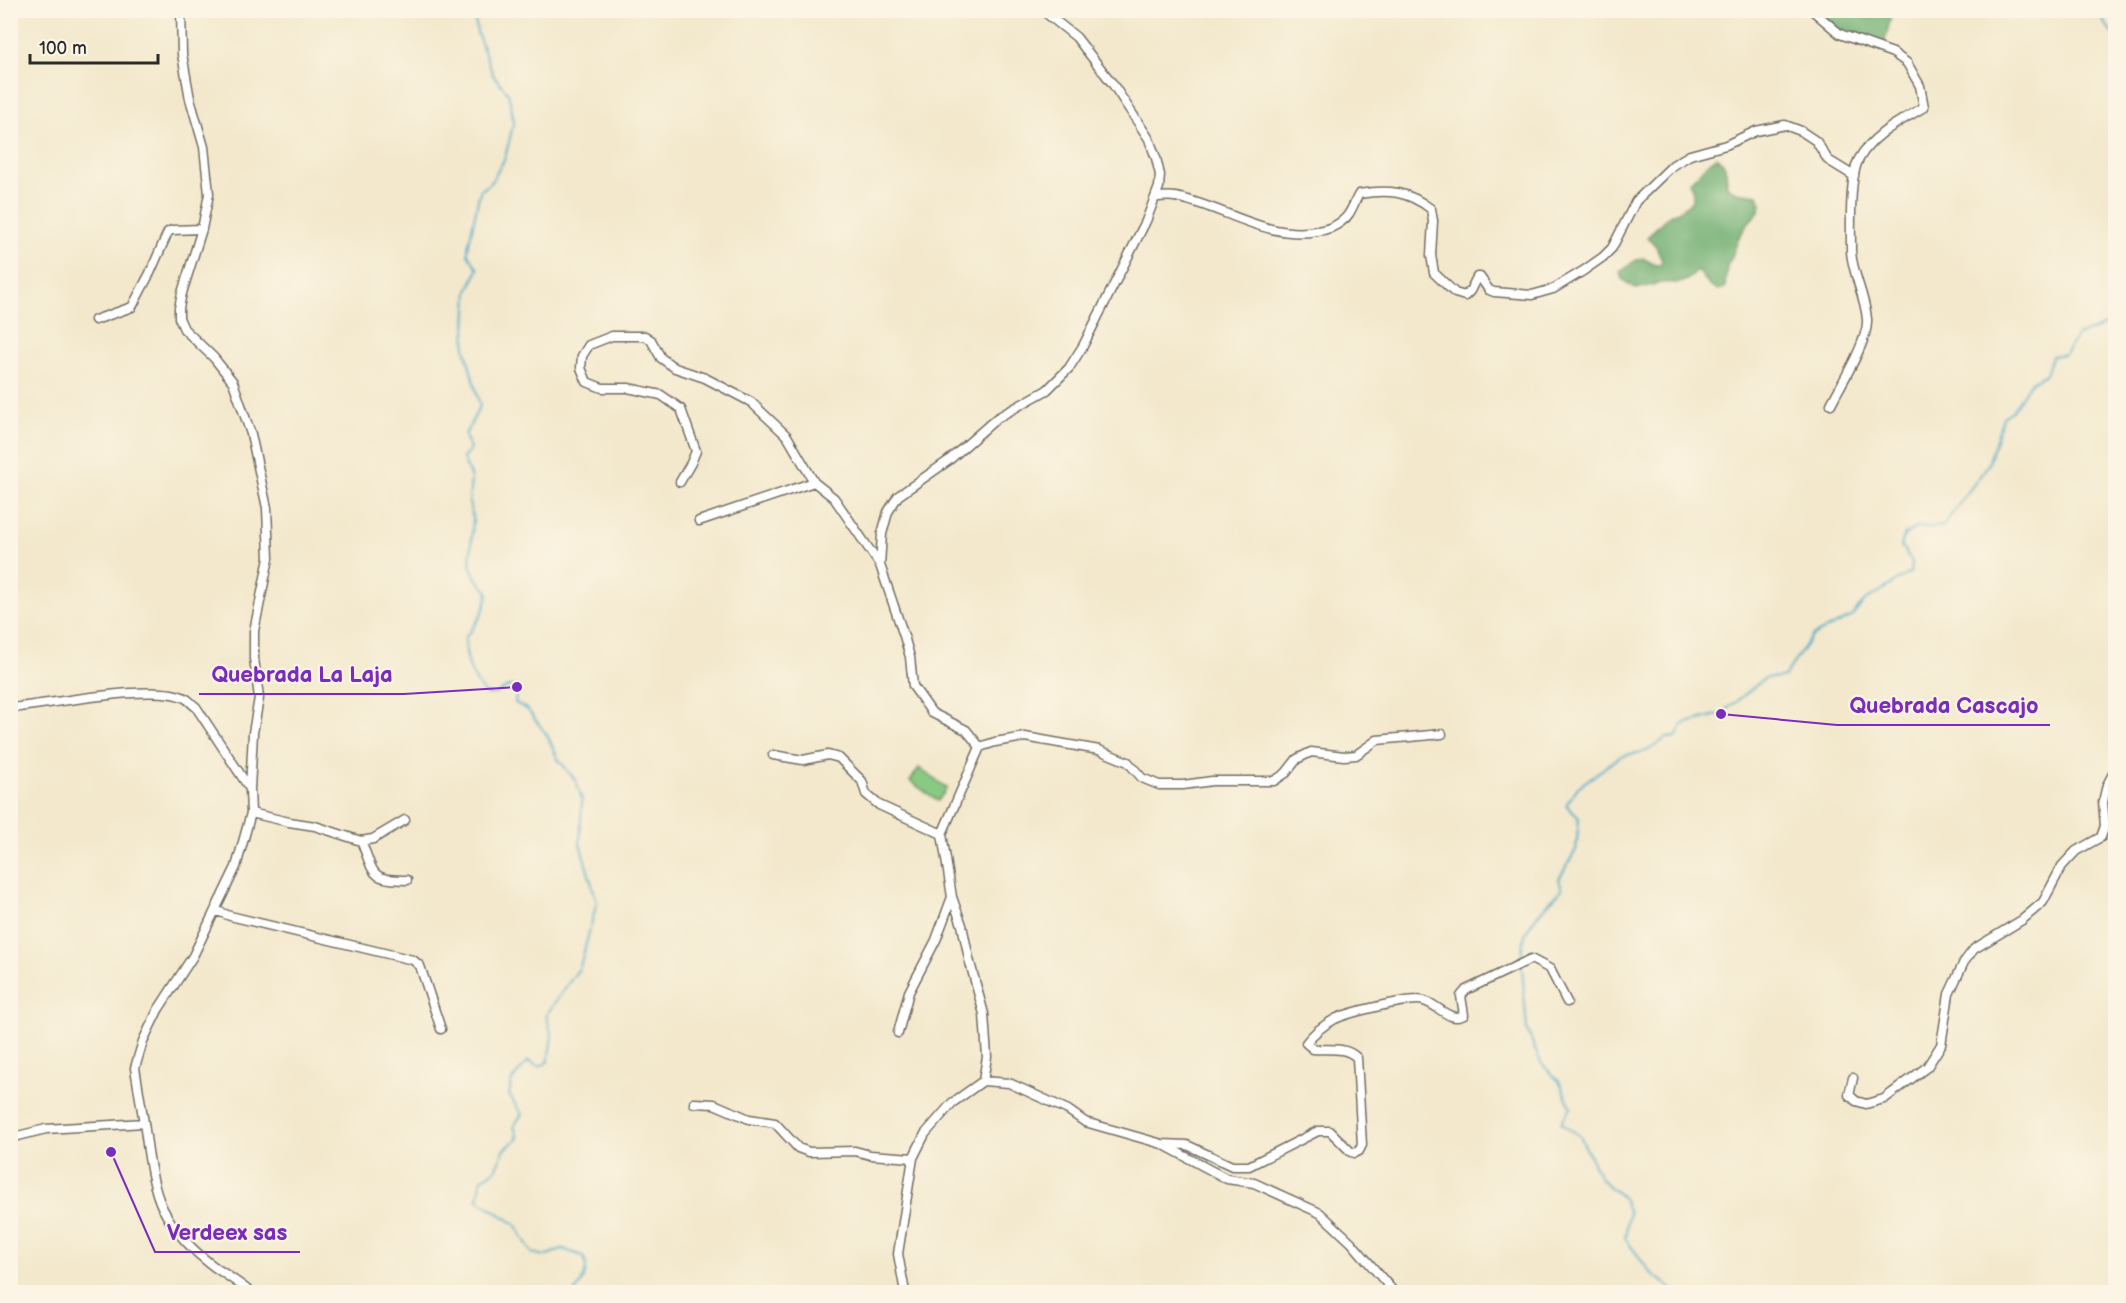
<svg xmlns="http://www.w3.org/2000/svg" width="2126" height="1303" viewBox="0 0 2126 1303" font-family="'Balsamiq Sans',sans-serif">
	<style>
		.green { fill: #89ca82; stroke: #5a7a56; stroke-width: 1.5 }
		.forest { fill: #6eae70; stroke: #4c6c4e; stroke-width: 1.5 }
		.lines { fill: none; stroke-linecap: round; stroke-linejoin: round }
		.stream { stroke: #46a8c5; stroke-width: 2 }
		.minor-casing { stroke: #716d63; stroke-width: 11 }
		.minor { stroke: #fff; stroke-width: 8 }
		.leader { fill: none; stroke: #7b2cbf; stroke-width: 2 }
		.callout-dot { fill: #7b2cbf; stroke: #fcf5e5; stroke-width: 2 }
		.callout-label { font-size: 22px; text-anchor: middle; font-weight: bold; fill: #7b2cbf; stroke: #fcf5e5; stroke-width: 4.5; stroke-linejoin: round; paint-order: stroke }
	</style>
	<rect width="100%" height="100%" fill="#fcf5e5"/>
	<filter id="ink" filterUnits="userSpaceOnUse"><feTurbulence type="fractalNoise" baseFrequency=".0167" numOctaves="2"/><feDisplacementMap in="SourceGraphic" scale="12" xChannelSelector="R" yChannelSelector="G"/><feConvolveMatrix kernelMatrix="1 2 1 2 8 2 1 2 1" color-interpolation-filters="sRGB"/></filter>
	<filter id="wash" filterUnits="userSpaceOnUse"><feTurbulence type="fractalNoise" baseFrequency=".008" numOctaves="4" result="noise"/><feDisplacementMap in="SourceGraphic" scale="24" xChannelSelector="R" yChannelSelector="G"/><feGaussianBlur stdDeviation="1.35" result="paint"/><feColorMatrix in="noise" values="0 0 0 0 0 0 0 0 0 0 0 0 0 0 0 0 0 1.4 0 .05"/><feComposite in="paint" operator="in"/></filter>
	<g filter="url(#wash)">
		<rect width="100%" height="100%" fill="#f3e8cc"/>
		<path class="green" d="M 919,768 L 947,788 L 938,801 L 910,781 Z"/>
		<path class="forest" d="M 1884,10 L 1891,16 L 1885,41 L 1881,47 L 1839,30 L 1816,11 Z
			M 1717,157 C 1728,166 1726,173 1727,186 L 1736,192 L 1758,195 L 1761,204 L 1759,211 L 1749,222 L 1739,237 L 1731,259 L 1727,266 L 1725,288 L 1718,290 L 1710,287 L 1698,270 C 1678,291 1677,279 1655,284 C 1648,286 1643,288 1636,289 L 1622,279 L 1620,272 L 1636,260 L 1643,258 L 1655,265 L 1660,265 L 1662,261 L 1656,246 L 1647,238 C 1654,230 1662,220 1672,214 C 1687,206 1700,203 1689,182 C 1701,174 1703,164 1717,157 Z"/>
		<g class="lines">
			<path class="stream" d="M 478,10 L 475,18 L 477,32 L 493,75 L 508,93 L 514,121 L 505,158 L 491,183 L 480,191 L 468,248 L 468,254 L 478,269 L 468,291 L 465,348 L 480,406 L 465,435 L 470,449 L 463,458 L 471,478 L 469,503 L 473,518 L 470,564 L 475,577 L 488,592 C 486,611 477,623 465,638 C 466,661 470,677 486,694 L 496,694 L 509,686 L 517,687 L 515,703 L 527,709 L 547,735 L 558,759 L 576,781 L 582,800 L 580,844 L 597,902 L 580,967 L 546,1015 L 552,1036 L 548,1062 L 539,1067 L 528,1061 L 512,1080 L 509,1095 L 522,1114 L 514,1126 L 518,1138 L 504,1150 L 495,1170 L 481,1180 L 478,1200 L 515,1224 L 532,1253 L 545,1256 L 562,1249 L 583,1256 C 590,1268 583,1284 574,1292
				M 2084,10 L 2099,15 L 2116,38
				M 1522,962 C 1519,926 1540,913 1562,889 L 1559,879 L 1576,850 L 1579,818 L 1566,805 L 1578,787 L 1621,756 L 1647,751 L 1666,738 L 1676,737 L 1683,724 L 1721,714 L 1765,678 L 1784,677 L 1812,636 L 1851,617 L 1865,601 L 1911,572 L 1912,562 L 1901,546 L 1905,534 L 1916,528 L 1943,526 L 1988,465 L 2003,417 L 2012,411 L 2031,382 L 2046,374 L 2052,356 L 2065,354 L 2077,336 L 2116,321
				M 1522,967 L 1527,1030 L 1541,1063 L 1559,1081 L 1571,1107 L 1561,1123 L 1580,1136 L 1601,1179 L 1623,1198 L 1629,1213 L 1625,1238 L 1650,1272 L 1675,1292"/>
		</g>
	</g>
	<g filter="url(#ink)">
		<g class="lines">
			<defs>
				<path id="minor" d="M 1812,10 L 1840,34 L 1893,53 L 1907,63 L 1920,86 L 1924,107 C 1901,121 1873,134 1859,159 C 1849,176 1851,230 1851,252 C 1853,275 1865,296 1867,319 C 1869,340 1841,384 1831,404
					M 1156,197 C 1162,197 1169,196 1175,197 C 1224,206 1265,240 1317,231 C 1326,230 1334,228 1342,221 C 1351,215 1353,204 1359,194 C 1388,189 1408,191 1431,209 L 1433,221 L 1431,255 L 1434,273 L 1455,293 L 1465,296 L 1470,291 L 1477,277 L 1480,277 L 1489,290 L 1494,292 L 1532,295 L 1553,289 L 1583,271 L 1603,257 L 1612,248 L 1636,201 L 1673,165 L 1690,155 L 1726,145 L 1756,131 L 1785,125 L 1801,131 L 1816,141 L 1828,160 L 1854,176
					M 95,320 L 132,307 L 150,273 L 168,232 L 172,230 L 202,229
					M 680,482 L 691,463 L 696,451 L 681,409 L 661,395 L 628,388 L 602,388 L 587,382 L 581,368 L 582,356 L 589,345 L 612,336 L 645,336 L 651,340 L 661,358 L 675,368 L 705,378 L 751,402 L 787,436 L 814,482
					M 699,521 L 814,482 L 834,498 L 880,565
					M 10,708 C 47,705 156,682 185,698 C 189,700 192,704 196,707 L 250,789
					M 980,747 L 995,742 L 1025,737 L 1099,750 L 1128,762 L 1142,778 L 1159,785 L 1183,785 L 1212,781 L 1274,781 L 1286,773 L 1297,759 L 1311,752 L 1344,756 L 1356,755 L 1377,740 L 1442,734
					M 773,755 L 803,760 L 828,755 L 839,758 L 862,781 L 866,794 L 879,805 L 942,834
					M 251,813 L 289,822 L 315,826 L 361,841 L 373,839 L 405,820
					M 361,841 C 375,874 369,880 407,880
					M 215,910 L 230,916 L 413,960 L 420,966 L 441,1029
					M 898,1033 L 909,992 L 936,940 L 952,897
					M 1853,1078 L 1849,1095 L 1856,1101 L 1866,1104 L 1884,1099 L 1927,1067 L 1941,1045 L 1949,994 L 1964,962 L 1974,949 L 2022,920 L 2043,902 L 2062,866 L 2076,851 L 2101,837 L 2105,826 L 2103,802 L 2107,785 L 2116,768
					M 983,1081 L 1009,1083 L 1068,1110 L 1085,1122 L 1162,1144 L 1227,1179 L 1254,1183 L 1320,1213 L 1351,1242 L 1394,1292
					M 694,1103 L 714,1104 L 749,1119 L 775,1123 L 798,1148 L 809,1152 L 855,1151 L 870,1155 L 913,1158
					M 144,1123 C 148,1149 151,1185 163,1209 C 175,1232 195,1253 216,1268 C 228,1276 239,1283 250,1292
					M 10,1138 L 46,1129 L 144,1123 L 135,1068 L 143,1041 L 158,1010 L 193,956 L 236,867 L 251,813 L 250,789 L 253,733 L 259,698 L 254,658 L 254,631 L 269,558 L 267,508 L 251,434 L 233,382 L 214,358 L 184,329 L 179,318 L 179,308 L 182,293 L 202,229 L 209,194 L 204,147 L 190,99 L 182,54 L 181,10
					M 1162,1144 L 1187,1145 L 1232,1166 L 1249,1166 L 1318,1131 L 1330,1131 L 1351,1152 L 1355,1153 L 1359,1151 L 1362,1145 L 1357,1058 C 1346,1046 1329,1050 1313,1049 L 1306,1043 C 1314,1032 1324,1025 1335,1019 C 1350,1012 1401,1000 1418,1000 C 1436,1000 1448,1024 1464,1015 L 1461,996 L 1466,990 L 1531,959 L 1550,969 L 1567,1002
					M 905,1292 L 898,1254 L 913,1158 L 925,1134 L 952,1103 L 983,1081 L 987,1057 L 984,1014 L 969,959 L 962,925 L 952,897 L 942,834 L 980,747 L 966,730 L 932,713 L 913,686 L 910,657 L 904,636 L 880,565 L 882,534 L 888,512 L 898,496 L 948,461 L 997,418 L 1047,390 L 1069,368 L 1083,346 L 1146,221 L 1159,187 L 1160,175 L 1156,158 L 1149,139 L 1112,83 L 1076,37 L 1042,10"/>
			</defs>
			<use href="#minor" class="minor-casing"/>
			<use href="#minor" class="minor"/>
		</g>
	</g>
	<path class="leader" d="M517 687L404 694H199M1721 714L1837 725H2050M111 1152L155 1252H300"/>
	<g class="callout-dot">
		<circle cx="517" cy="687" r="6"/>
		<circle cx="1721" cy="714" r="6"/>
		<circle cx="111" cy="1152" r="6"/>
	</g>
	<g class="callout-label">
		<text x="302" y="682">Quebrada La Laja</text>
		<text x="1944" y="713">Quebrada Cascajo</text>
		<text x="227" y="1240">Verdeex sas</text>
	</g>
	<rect width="2126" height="1303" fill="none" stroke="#fcf5e5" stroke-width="36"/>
	<path d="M30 54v9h128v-9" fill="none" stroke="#2b2b2b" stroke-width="3"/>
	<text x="39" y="54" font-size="18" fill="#2b2b2b" stroke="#fcf5e5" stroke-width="4.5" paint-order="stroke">100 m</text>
</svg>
